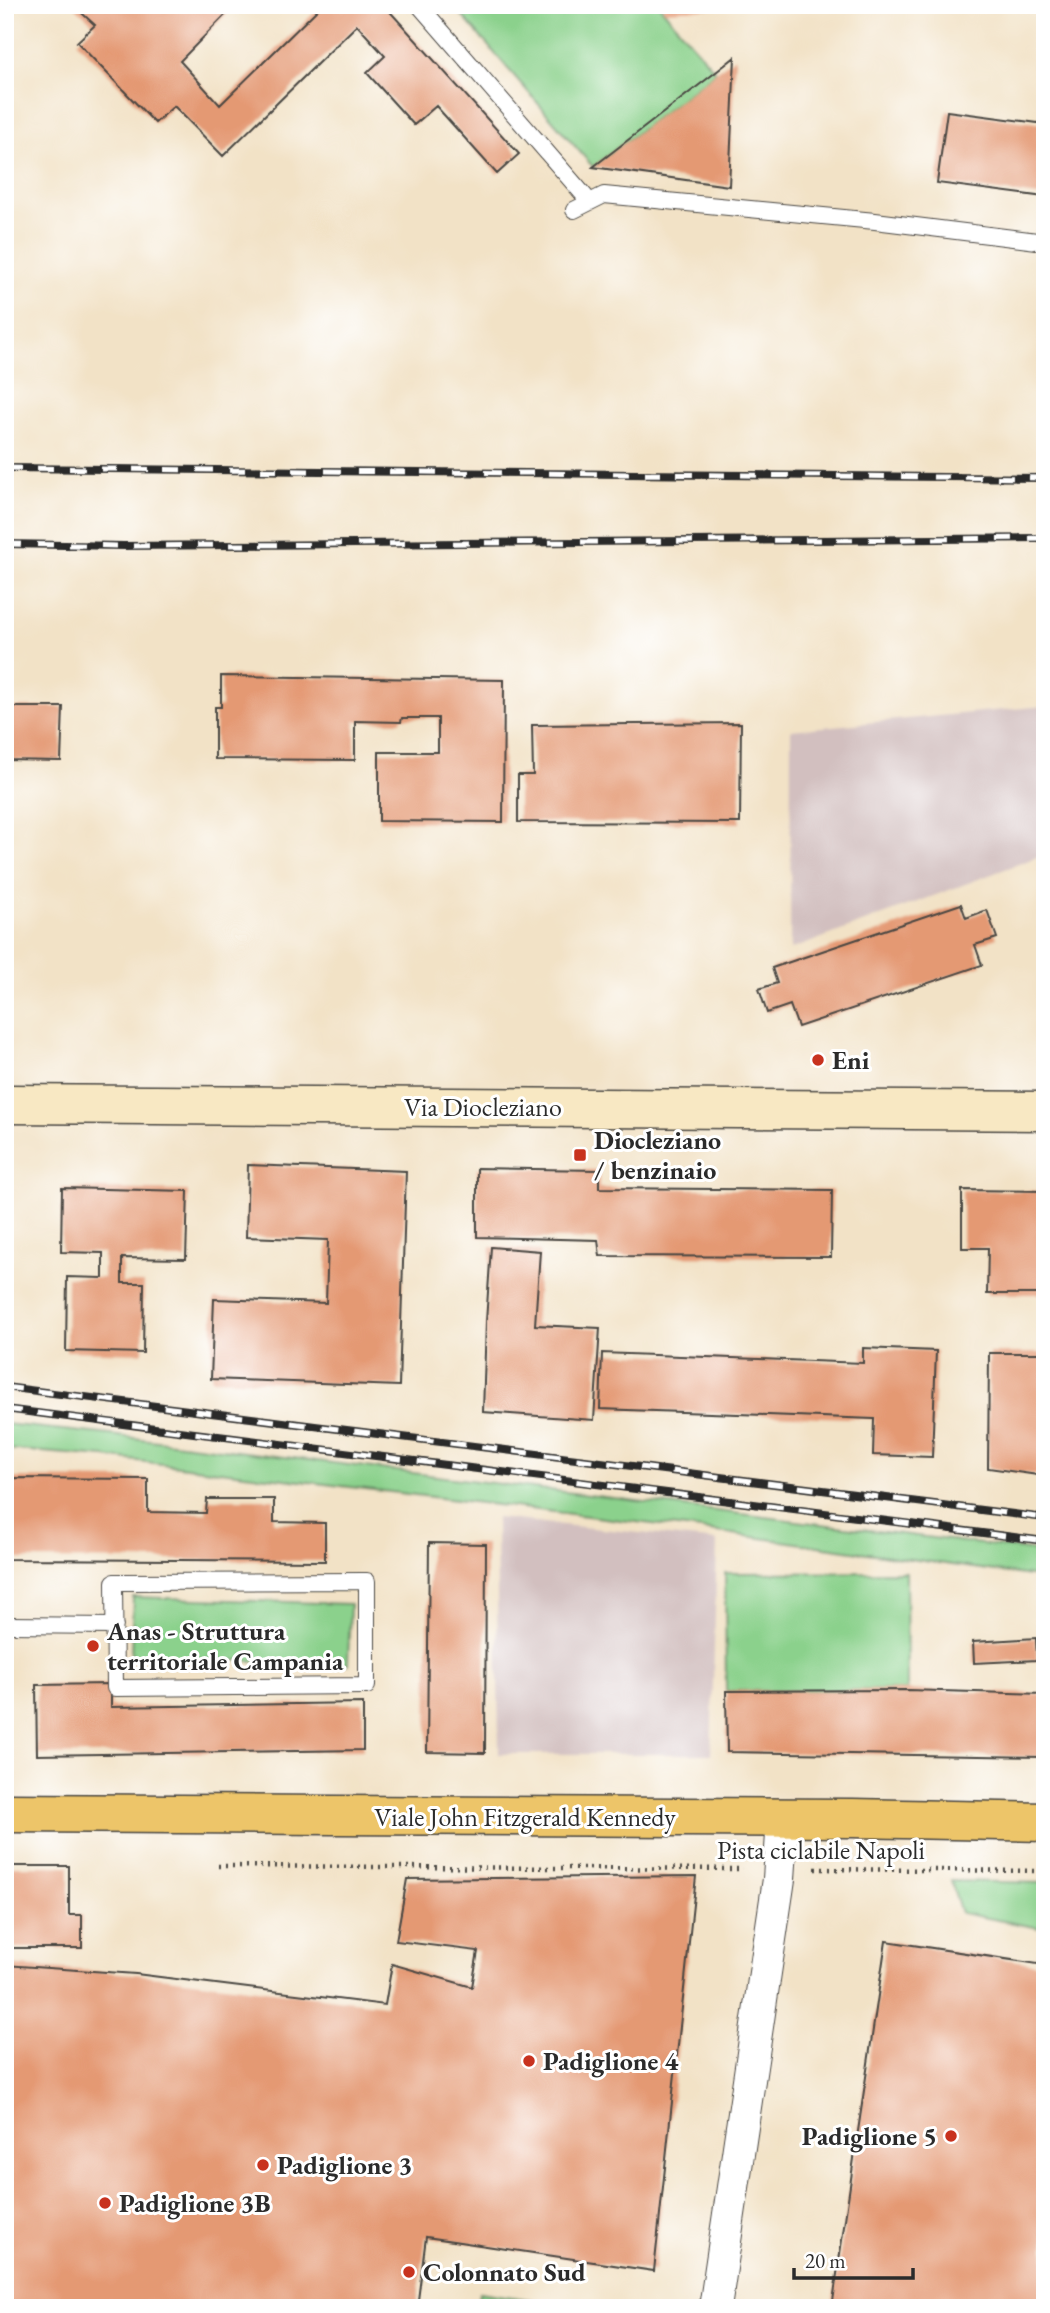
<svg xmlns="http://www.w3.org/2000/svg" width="1050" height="2313" viewBox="0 0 1050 2313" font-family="'EB Garamond',serif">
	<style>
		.industrial { fill: #d2bfbf }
		.green { fill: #8bd18c; stroke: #5b7e5c; stroke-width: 2 }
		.building { fill: #e49973 }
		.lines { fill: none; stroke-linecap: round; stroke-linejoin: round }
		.lane-casing { stroke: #494642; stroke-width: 18 }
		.street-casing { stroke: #494642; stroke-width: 34 }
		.secondary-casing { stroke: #494642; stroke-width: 41 }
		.primary-casing { stroke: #494642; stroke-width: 41 }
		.path { stroke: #494642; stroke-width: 4.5; stroke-dasharray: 2 5; stroke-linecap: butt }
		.lane { stroke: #fff; stroke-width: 16 }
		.street { stroke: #fff; stroke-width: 32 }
		.secondary { stroke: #f8e8c3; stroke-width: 38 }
		.primary { stroke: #edc569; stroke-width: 38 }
		.rail-casing { stroke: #2b2b2b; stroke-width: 8 }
		.rail { stroke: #fff; stroke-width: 5; stroke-dasharray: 16; stroke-linecap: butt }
		.poi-dot { fill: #c8321e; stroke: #fff; stroke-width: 2.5 }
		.labels { text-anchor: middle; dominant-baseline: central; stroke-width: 6; stroke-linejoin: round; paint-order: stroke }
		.poi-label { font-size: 26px; font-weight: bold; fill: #2b2b2b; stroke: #fff; text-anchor: start }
		.street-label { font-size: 26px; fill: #2b2b2b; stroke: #fff }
	</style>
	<rect width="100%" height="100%" fill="#fff"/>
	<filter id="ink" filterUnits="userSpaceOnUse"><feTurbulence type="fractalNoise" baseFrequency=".0143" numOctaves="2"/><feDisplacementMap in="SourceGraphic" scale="14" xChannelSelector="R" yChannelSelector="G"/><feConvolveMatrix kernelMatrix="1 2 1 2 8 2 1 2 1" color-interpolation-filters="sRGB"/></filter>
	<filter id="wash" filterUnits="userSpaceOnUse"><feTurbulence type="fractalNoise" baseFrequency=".00686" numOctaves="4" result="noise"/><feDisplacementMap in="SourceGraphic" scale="28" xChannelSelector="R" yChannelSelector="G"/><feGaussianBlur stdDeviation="1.57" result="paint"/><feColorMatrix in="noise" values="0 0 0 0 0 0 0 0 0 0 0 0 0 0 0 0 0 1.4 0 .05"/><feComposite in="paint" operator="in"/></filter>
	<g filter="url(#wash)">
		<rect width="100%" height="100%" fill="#f2e2c6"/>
		<path class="industrial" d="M 1045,706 L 1045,854 L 790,950 L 791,730 Z
			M 496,1518 L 717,1541 L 711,1754 L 499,1754 Z"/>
		<path class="green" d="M 453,5 L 659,5 L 716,72 L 593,167 Z
			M 5,1424 L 102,1434 L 1045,1552 L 1045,1578 L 718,1532 L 105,1457 L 5,1449 Z
			M 906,1572 L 907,1690 L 726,1691 L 725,1573 Z
			M 133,1597 L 350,1604 L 348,1664 L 131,1657 Z
			M 951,1881 L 1045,1883 L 1045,1929 L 961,1913 Z
			M 479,2292 L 586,2308 L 477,2308 Z"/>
		<g id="blocks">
			<path class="building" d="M 73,5 L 235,5 L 180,61 L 220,105 L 322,5 L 384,5 L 519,154 L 497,174 L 436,106 L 414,125 L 367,73 L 385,56 L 357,25 L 223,156 L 174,106 L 155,123 L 77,42 L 95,25 Z
				M 663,5 L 739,5 L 739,7 L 664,11 Z
				M 735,57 L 729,186 L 593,167 L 716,72 Z
				M 947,111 L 1045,124 L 1045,197 L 937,183 Z
				M 221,676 L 504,680 L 503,822 L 379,821 L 379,752 L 438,752 L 438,718 L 402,718 L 401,722 L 355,721 L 355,760 L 215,759 L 215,707 L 221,707 Z
				M 5,707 L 63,707 L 61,761 L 5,760 Z
				M 741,723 L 740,823 L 518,822 L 518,775 L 533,775 L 532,725 Z
				M 961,904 L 966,918 L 987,910 L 997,938 L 975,945 L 982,965 L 798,1027 L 790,1005 L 767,1013 L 759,989 L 777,983 L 772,968 Z
				M 248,1165 L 406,1171 L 399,1386 L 211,1379 L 214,1299 L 326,1303 L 328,1240 L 246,1237 Z
				M 477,1168 L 599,1170 L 599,1188 L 832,1190 L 831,1257 L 600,1256 L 598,1240 L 477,1237 Z
				M 62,1188 L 188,1191 L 186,1259 L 122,1258 L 122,1283 L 144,1283 L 143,1353 L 66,1351 L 67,1277 L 103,1278 L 103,1253 L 61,1252 Z
				M 962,1190 L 1045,1191 L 1045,1294 L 987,1294 L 988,1248 L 962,1248 Z
				M 491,1247 L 540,1251 L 535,1325 L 600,1328 L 594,1420 L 483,1412 L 486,1322 Z
				M 863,1348 L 936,1351 L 932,1457 L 873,1455 L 874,1419 L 600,1409 L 602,1353 L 863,1363 Z
				M 989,1353 L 1045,1353 L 1045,1476 L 988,1468 Z
				M 5,1478 L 148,1479 L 148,1512 L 206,1513 L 207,1499 L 274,1499 L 274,1522 L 325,1523 L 325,1561 L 5,1559 Z
				M 429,1543 L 486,1544 L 485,1753 L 427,1752 Z
				M 1036,1638 L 1037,1660 L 974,1663 L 973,1642 Z
				M 111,1684 L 111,1707 L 363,1703 L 363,1750 L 37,1755 L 36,1685 Z
				M 907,1690 L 1045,1694 L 1045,1757 L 727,1752 L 726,1691 Z
				M 5,1866 L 69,1866 L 69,1915 L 82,1915 L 82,1948 L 5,1948 Z
				M 696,1876 L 654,2271 L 426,2237 L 417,2308 L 5,2308 L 5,1965 L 136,1974 L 385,2005 L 392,1964 L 472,1987 L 478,1951 L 396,1941 L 407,1879 Z
				M 886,1941 L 1045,1965 L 1045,2308 L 832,2308 Z"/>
		</g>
	</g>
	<g filter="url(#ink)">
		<use href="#blocks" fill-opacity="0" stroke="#494642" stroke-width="2"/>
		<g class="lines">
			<defs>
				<path id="lane" d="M 419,5 L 590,202
					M 574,210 L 604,195 L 875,221 L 1045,242
					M 367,1581 L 367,1686 L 115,1688 L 114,1582 Z
					M 5,1625 L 115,1626"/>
				<path id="street" d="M 715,2308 L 779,1879 L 783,1819"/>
				<path id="secondary" d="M 5,1104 L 1045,1111"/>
				<path id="primary" d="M 5,1813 L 853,1818 L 1045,1822"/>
			</defs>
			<use href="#lane" class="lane-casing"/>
			<use href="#street" class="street-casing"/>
			<use href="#secondary" class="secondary-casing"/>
			<use href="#primary" class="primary-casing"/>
			<path class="path" d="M 218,1866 L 743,1869
				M 815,1869 L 1045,1871"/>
			<use href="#lane" class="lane"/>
			<use href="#street" class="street"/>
			<use href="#secondary" class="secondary"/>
			<use href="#primary" class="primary"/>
			<defs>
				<path id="rail" d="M 5,468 L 1045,478
					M 5,544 L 124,546 L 1045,538
					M 5,1387 L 1045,1518
					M 5,1409 L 1045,1541"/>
			</defs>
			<use href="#rail" class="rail-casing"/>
			<use href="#rail" class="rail"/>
		</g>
	</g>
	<g class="poi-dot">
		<circle cx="818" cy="1060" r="7"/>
		<rect x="573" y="1148" width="14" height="14" rx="3.5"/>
		<circle cx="93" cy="1646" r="7"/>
		<circle cx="529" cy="2061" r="7"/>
		<circle cx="951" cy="2136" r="7"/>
		<circle cx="263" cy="2165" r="7"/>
		<circle cx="105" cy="2203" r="7"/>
		<circle cx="409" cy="2272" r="7"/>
	</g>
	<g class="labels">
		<g class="poi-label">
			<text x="832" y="1060">Eni</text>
			<text x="594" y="1140">Diocleziano<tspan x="594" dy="30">/ benzinaio</tspan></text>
			<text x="107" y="1631">Anas - Struttura<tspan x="107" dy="30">territoriale Campania</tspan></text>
			<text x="543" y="2061">Padiglione 4</text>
			<text x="937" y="2136" text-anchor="end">Padiglione 5</text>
			<text x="277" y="2165">Padiglione 3</text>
			<text x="119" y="2203">Padiglione 3B</text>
			<text x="423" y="2272">Colonnato Sud</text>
		</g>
		<g class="street-label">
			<text x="483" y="1107">Via Diocleziano</text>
			<text x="525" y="1817">Viale John Fitzgerald Kennedy</text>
			<text x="821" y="1850">Pista ciclabile Napoli</text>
		</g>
	</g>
	<rect width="1050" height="2313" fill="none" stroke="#fff" stroke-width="28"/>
	<path d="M794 2268v10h119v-10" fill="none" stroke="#2b2b2b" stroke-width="3.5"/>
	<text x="805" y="2268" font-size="21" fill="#2b2b2b" stroke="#ffffff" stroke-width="5" paint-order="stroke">20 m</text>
</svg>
